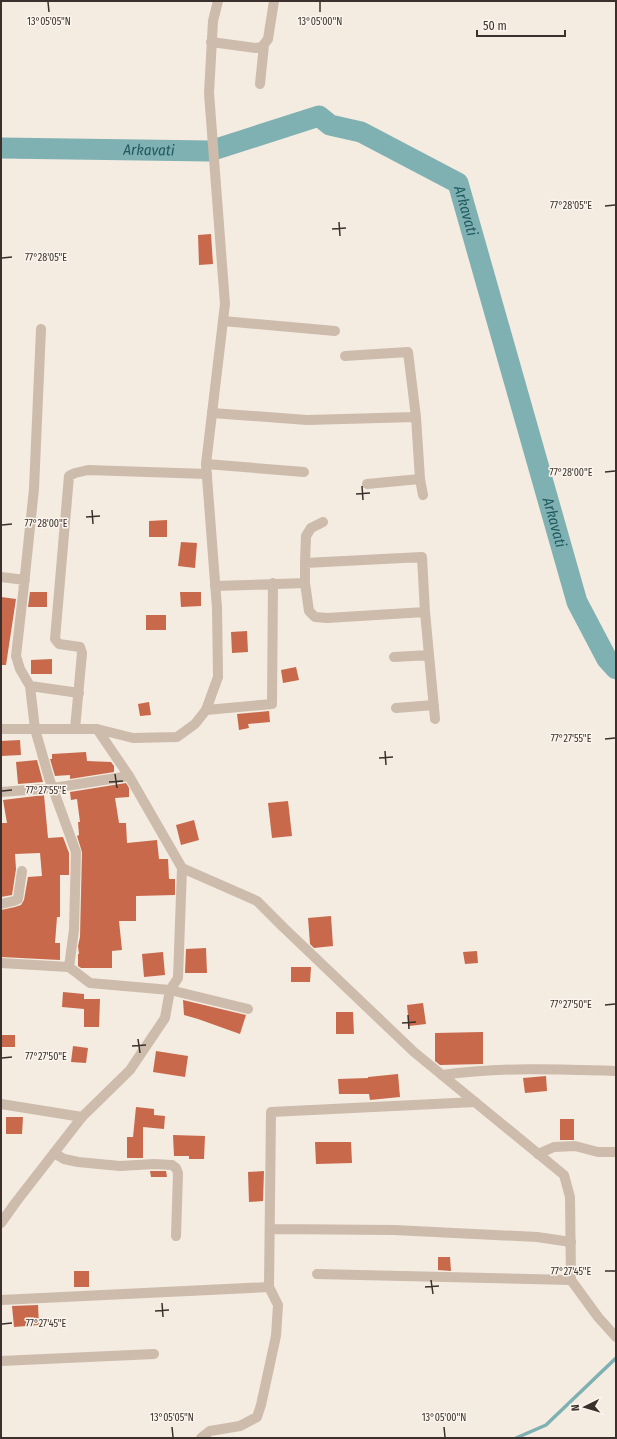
<svg xmlns="http://www.w3.org/2000/svg" width="617" height="1439" viewBox="0 0 617 1439" font-family="'Fira Sans Condensed',sans-serif">
	<style>
		.lines { fill: none; stroke-linecap: round; stroke-linejoin: round }
		.stream { stroke: #7fb0b2; stroke-width: 3.5 }
		.river { stroke: #7fb0b2; stroke-width: 21 }
		.building { fill: #c8694b }
		.minor { stroke: #cdbbac; stroke-width: 10 }
		.tertiary { stroke: #cdbbac; stroke-width: 10 }
		.ticks { fill: none; stroke: #3b302b; stroke-width: 1.5 }
		.labels { text-anchor: middle; dominant-baseline: central; stroke-width: 3; stroke-linejoin: round; paint-order: stroke }
		.water-label { font-size: 15px; font-style: italic; fill: #1f5a5e; stroke: #fbf5ee }
		.ticks-label { font-size: 10px; text-anchor: middle; fill: #3b302b; stroke: #fbf5ee; stroke-width: 3; stroke-linejoin: round; paint-order: stroke }
	</style>
	<rect width="100%" height="100%" fill="#f4ebe1"/>
	<g class="lines">
		<path class="stream" d="M 516,1438 L 546,1425 L 616,1358"/>
		<path class="river" id="s1" d="M 1,148 L 210,151 L 319,116 L 330,125 L 361,132 L 458,183 L 577,602 L 607,659 L 616,669"/>
	</g>
	<path class="building" d="M 211,234 L 213,264 L 199,265 L 198,235 Z
		M 167,520 L 167,537 L 149,537 L 149,521 Z
		M 181,542 L 197,543 L 195,568 L 178,566 Z
		M 30,592 L 47,592 L 47,607 L 28,607 Z
		M 180,592 L 201,592 L 201,606 L 181,607 Z
		M 1,597 L 16,599 L 6,665 L 1,665 Z
		M 146,615 L 166,615 L 166,630 L 146,630 Z
		M 247,631 L 248,652 L 232,653 L 231,632 Z
		M 52,659 L 52,674 L 31,674 L 31,660 Z
		M 296,667 L 299,680 L 283,683 L 281,670 Z
		M 149,702 L 151,715 L 140,716 L 138,704 Z
		M 269,711 L 270,722 L 248,724 L 249,728 L 239,730 L 237,714 Z
		M 20,740 L 21,755 L 1,756 L 1,741 Z
		M 86,752 L 87,761 L 111,762 L 114,766 L 114,772 L 70,779 L 70,775 L 55,776 L 50,759 L 52,759 L 52,754 Z
		M 37,760 L 43,782 L 18,784 L 16,762 Z
		M 126,783 L 129,788 L 129,797 L 115,798 L 119,823 L 126,823 L 127,843 L 157,840 L 159,859 L 168,859 L 169,879 L 175,879 L 175,895 L 136,896 L 136,921 L 119,921 L 122,950 L 112,951 L 112,968 L 81,968 L 78,966 L 78,954 L 79,954 L 78,946 L 80,937 L 82,852 L 77,836 L 79,835 L 78,822 L 80,822 L 77,799 L 71,800 L 70,792 Z
		M 44,795 L 48,838 L 63,837 L 69,853 L 69,875 L 60,875 L 60,917 L 57,917 L 55,943 L 60,943 L 60,960 L 1,957 L 1,910 L 15,907 L 21,905 L 24,900 L 28,877 L 42,876 L 40,853 L 15,854 L 16,869 L 12,895 L 1,897 L 1,823 L 7,823 L 3,800 Z
		M 288,801 L 292,836 L 272,838 L 268,803 Z
		M 194,820 L 199,840 L 181,845 L 176,825 Z
		M 331,916 L 333,946 L 314,948 L 310,944 L 308,918 Z
		M 206,948 L 207,973 L 185,973 L 186,949 Z
		M 477,951 L 478,963 L 465,964 L 463,952 Z
		M 163,952 L 165,975 L 144,977 L 142,954 Z
		M 291,967 L 311,967 L 310,982 L 291,982 Z
		M 63,992 L 84,994 L 84,999 L 100,999 L 99,1027 L 84,1027 L 84,1009 L 62,1007 Z
		M 183,1000 L 246,1015 L 240,1034 L 198,1019 L 184,1015 Z
		M 423,1003 L 426,1024 L 409,1026 L 407,1005 Z
		M 336,1012 L 353,1012 L 354,1034 L 336,1034 Z
		M 483,1032 L 483,1064 L 440,1065 L 435,1061 L 435,1033 Z
		M 1,1035 L 15,1035 L 15,1047 L 1,1047 Z
		M 73,1046 L 88,1048 L 86,1063 L 71,1062 Z
		M 156,1051 L 188,1056 L 185,1077 L 153,1072 Z
		M 398,1074 L 400,1097 L 370,1100 L 369,1094 L 339,1094 L 338,1079 L 368,1078 L 368,1077 Z
		M 546,1076 L 547,1091 L 525,1093 L 523,1078 Z
		M 136,1107 L 154,1109 L 154,1115 L 165,1116 L 164,1129 L 143,1127 L 143,1158 L 127,1158 L 127,1137 L 133,1137 Z
		M 6,1117 L 23,1117 L 22,1134 L 6,1134 Z
		M 560,1119 L 574,1119 L 574,1140 L 560,1140 Z
		M 173,1135 L 205,1136 L 204,1159 L 189,1159 L 189,1156 L 174,1156 Z
		M 315,1142 L 351,1142 L 352,1163 L 316,1164 Z
		M 150,1171 L 166,1171 L 167,1177 L 151,1177 Z
		M 264,1171 L 263,1201 L 249,1202 L 248,1172 Z
		M 438,1257 L 450,1257 L 451,1271 L 438,1270 Z
		M 74,1271 L 89,1271 L 89,1287 L 74,1287 Z
		M 38,1305 L 39,1325 L 14,1327 L 12,1306 Z"/>
	<g class="lines">
		<path class="minor" d="M 211,42 L 256,48 L 262,47 L 268,39 L 274,1
			M 260,84 L 264,45
			M 223,321 L 335,331
			M 41,329 L 34,489 L 23,594 L 16,656 L 20,669 L 30,686 L 79,693
			M 345,356 L 408,352 L 416,417 L 420,479 L 367,484
			M 212,413 L 307,420 L 416,417
			M 206,464 L 304,472
			M 420,479 L 423,495
			M 305,563 L 306,536 L 311,528 L 323,522
			M 1,577 L 25,580
			M 215,586 L 305,583
			M 425,612 L 327,618 L 315,617 L 309,611 L 305,583 L 305,563 L 422,557 L 425,612 L 435,719
			M 394,657 L 429,655
			M 30,686 L 35,729 L 49,778 L 76,852 L 74,930 L 69,967
			M 396,708 L 434,705
			M 206,710 L 272,704 L 273,583
			M 75,729 L 82,653 L 80,647 L 59,644 L 55,639 L 69,476 L 75,473 L 88,470 L 207,474
			M 1,792 L 53,788 L 129,776
			M 1,904 L 14,901 L 18,899 L 22,871
			M 1,963 L 69,967 L 90,983 L 170,990 L 248,1009
			M 442,1075 C 500,1067 558,1069 616,1071
			M 1,1104 L 82,1117
			M 54,1153 L 64,1159 L 78,1162 L 120,1166 L 154,1164 L 172,1165 L 176,1168 L 178,1173 L 176,1236
			M 538,1154 L 554,1147 L 575,1146 L 598,1152 L 616,1152
			M 270,1229 L 394,1230 L 537,1237 L 571,1242
			M 317,1274 L 571,1280
			M 1,1300 L 269,1287
			M 1,1361 L 154,1354
			M 201,1438 L 210,1431 L 240,1426 L 257,1417 L 261,1405 L 276,1336 L 278,1305 L 269,1287 L 271,1112 L 475,1102"/>
		<path class="tertiary" d="M 1,729 L 97,729 L 133,738 L 177,737 L 195,724 L 206,710 L 218,677 L 217,608 L 206,464 L 225,304 L 209,93 L 213,21 L 218,1
			M 97,729 L 129,776 L 182,868 L 257,901 L 283,927 L 414,1052 L 564,1175 L 570,1197 L 571,1280 L 598,1317 L 616,1337
			M 1,1223 L 16,1202 L 82,1117 L 130,1070 L 165,1018 L 170,990 L 178,978 L 182,868"/>
	</g>
	<path class="ticks" d="M 48,2 L 49,12M 320,2 L 320,12M 605,206 L 615,205M 339,222 L 340,236M 332,229 L 346,228M 2,258 L 12,257M 605,472 L 615,471M 362,486 L 363,500M 356,494 L 370,493M 92,510 L 93,524M 86,517 L 100,516M 2,525 L 12,524M 605,739 L 615,738M 385,751 L 386,765M 379,758 L 393,757M 115,774 L 117,788M 109,782 L 123,781M 2,791 L 12,790M 605,1005 L 615,1004M 408,1015 L 409,1029M 402,1023 L 416,1022M 138,1039 L 140,1053M 132,1046 L 146,1045M 2,1058 L 12,1057M 605,1271 L 615,1271M 431,1280 L 433,1294M 425,1287 L 439,1286M 162,1303 L 163,1317M 155,1311 L 169,1310M 2,1324 L 12,1323M 172,1427 L 173,1437M 444,1427 L 445,1437"/>
	<g class="labels">
		<g class="water-label">
			<text stroke="none"><textPath href="#s1" startOffset="148">Arkavati</textPath></text>
			<text stroke="none"><textPath href="#s1" startOffset="508">Arkavati</textPath></text>
			<text stroke="none"><textPath href="#s1" startOffset="832">Arkavati</textPath></text>
		</g>
	</g>
	<g class="ticks-label">
		<text x="49" y="25">13°05'05"N</text>
		<text x="320" y="25">13°05'00"N</text>
		<text x="571" y="209">77°28'05"E</text>
		<text x="46" y="261">77°28'05"E</text>
		<text x="571" y="476">77°28'00"E</text>
		<text x="46" y="527">77°28'00"E</text>
		<text x="571" y="742">77°27'55"E</text>
		<text x="46" y="794">77°27'55"E</text>
		<text x="571" y="1008">77°27'50"E</text>
		<text x="46" y="1060">77°27'50"E</text>
		<text x="571" y="1275">77°27'45"E</text>
		<text x="46" y="1327">77°27'45"E</text>
		<text x="172" y="1421">13°05'05"N</text>
		<text x="444" y="1421">13°05'00"N</text>
	</g>
	<rect width="617" height="1439" fill="none" stroke="#3b302b" stroke-width="4"/>
	<g transform="translate(585 1407) rotate(265)" stroke="#fbf5ee" stroke-width="3" paint-order="stroke">
	<path d="M0-3L7 15L0 10L-7 15Z" fill="#3b302b"/>
	<text y="-6" font-size="11" font-weight="bold" text-anchor="middle" fill="#3b302b">N</text>
	</g>
	<path d="M477 30v6h88v-6" fill="none" stroke="#3b302b" stroke-width="2"/>
	<text x="483" y="30" font-size="12" fill="#3b302b" stroke="#fbf5ee" stroke-width="3" paint-order="stroke">50 m</text>
</svg>
